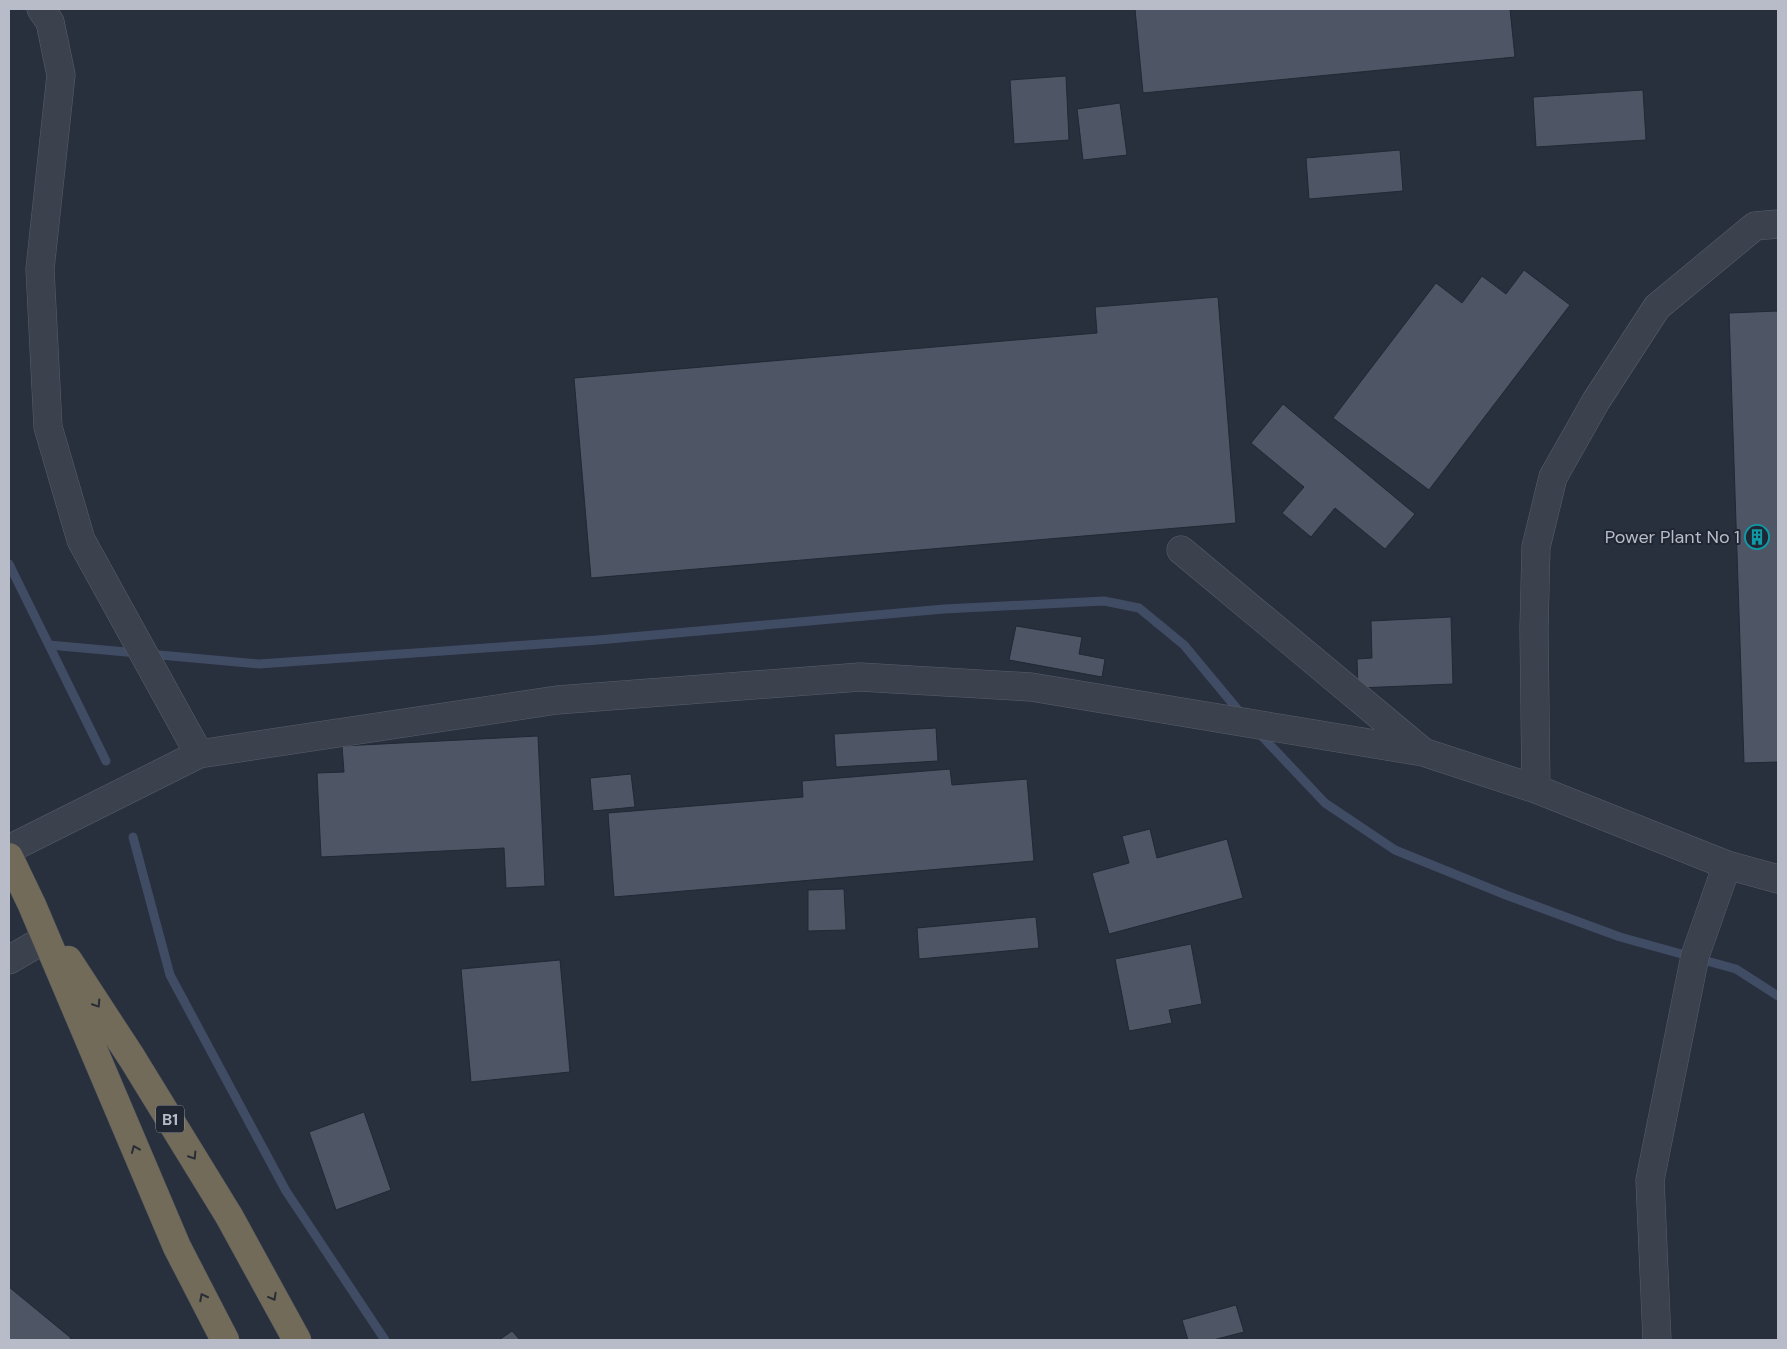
<svg xmlns="http://www.w3.org/2000/svg" width="1787" height="1349" viewBox="0 0 1787 1349" font-family="'DM Sans',sans-serif">
	<style>
		.lines { fill: none; stroke-linecap: round; stroke-linejoin: round }
		.stream { stroke: #404b64; stroke-width: 9 }
		.building { fill: #4e5565; stroke: #222834 }
		.minor-casing { stroke: #595f6b; stroke-width: 29 }
		.highway-casing { stroke: #464c58; stroke-width: 29 }
		.minor { stroke: #3b414d; stroke-width: 28 }
		.highway { stroke: #726b59; stroke-width: 28 }
		.oneway { stroke: #282d36 }
		.labels { text-anchor: middle; dominant-baseline: central; stroke-width: 4; stroke-linejoin: round; paint-order: stroke }
		.shield { fill: #202632; stroke: #8a8f9b; stroke-width: 1 }
		.shield-label { font-size: 16px; font-weight: bold; fill: #b8bcc8 }
		.poi-label { font-size: 18px; fill: #b8bcc8; stroke: #202632; text-anchor: end }
	</style>
	<rect width="100%" height="100%" fill="#282f3d"/>
	<g class="lines">
		<path class="stream" d="M 9,564 L 106,761
			M 49,645 L 259,664 L 598,640 L 944,609 L 1104,601 L 1139,608 L 1184,645 L 1243,716
			M 1257,731 L 1325,803 L 1395,850 L 1506,895 L 1620,937 L 1736,969 L 1778,996
			M 133,837 L 170,975 L 286,1191 L 385,1340"/>
	</g>
	<path class="building" d="M 1135,9 L 1510,9 L 1515,57 L 1143,93 Z
		M 1066,76 L 1069,140 L 1014,144 L 1010,80 Z
		M 1643,90 L 1646,140 L 1536,147 L 1533,97 Z
		M 1120,103 L 1127,155 L 1083,160 L 1077,109 Z
		M 1400,150 L 1403,191 L 1309,199 L 1306,158 Z
		M 1524,270 L 1570,305 L 1429,490 L 1333,418 L 1436,283 L 1462,303 L 1482,276 L 1506,294 Z
		M 1218,297 L 1236,523 L 591,578 L 574,378 L 1097,333 L 1095,307 Z
		M 1778,311 L 1778,762 L 1744,763 L 1729,313 Z
		M 1283,404 L 1415,514 L 1385,549 L 1335,508 L 1311,537 L 1282,513 L 1304,487 L 1251,443 Z
		M 1451,617 L 1453,684 L 1358,688 L 1357,659 L 1372,658 L 1371,621 Z
		M 1016,626 L 1082,637 L 1079,654 L 1105,659 L 1102,677 L 1009,660 Z
		M 936,728 L 938,761 L 836,767 L 834,734 Z
		M 538,736 L 545,886 L 506,888 L 504,848 L 321,857 L 317,773 L 344,772 L 342,746 Z
		M 950,769 L 952,785 L 1027,779 L 1034,861 L 614,897 L 608,813 L 803,797 L 802,781 Z
		M 631,774 L 635,807 L 593,811 L 590,778 Z
		M 1150,829 L 1157,858 L 1227,839 L 1243,898 L 1109,934 L 1092,873 L 1129,863 L 1122,836 Z
		M 844,889 L 846,930 L 808,931 L 808,890 Z
		M 1036,917 L 1039,948 L 919,959 L 917,928 Z
		M 1191,944 L 1202,1004 L 1169,1010 L 1172,1023 L 1129,1031 L 1115,959 Z
		M 560,960 L 570,1072 L 471,1082 L 461,969 Z
		M 364,1112 L 391,1190 L 336,1210 L 309,1132 Z
		M 9,1287 L 71,1338 L 69,1340 L 9,1340 Z
		M 1236,1305 L 1244,1332 L 1213,1340 L 1188,1340 L 1182,1320 Z
		M 512,1331 L 520,1340 L 499,1340 Z"/>
	<g class="lines">
		<defs>
			<path id="minor" d="M 41,9 L 50,22 L 61,75 L 40,269 L 48,427 L 81,540 L 199,754
				M 1181,550 L 1422,751
				M 1536,789 L 1534,629 L 1536,547 L 1553,477 L 1596,401 L 1657,307 L 1755,226 L 1778,224
				M 9,849 L 199,754 L 557,700 L 860,677 L 1031,687 L 1423,752 L 1536,789 L 1727,865 L 1778,879
				M 9,960 L 45,939
				M 1657,1340 L 1650,1180 L 1695,956 L 1727,865"/>
			<path id="highway" d="M 9,857 L 32,905 L 177,1247 L 225,1340
				M 68,960 L 132,1058 L 229,1216 L 297,1340"/>
		</defs>
		<use href="#minor" class="minor-casing"/>
		<use href="#highway" class="highway-casing"/>
		<use href="#minor" class="minor"/>
		<use href="#highway" class="highway"/>
	</g>
	<defs><path id="oneway-chevron" d="M-2-3.5L2.5 0L-2 3.5" fill="none" stroke-width="1.6" stroke-linecap="round" stroke-linejoin="round" transform="scale(1.25)"/></defs>
	<g class="oneway">
		<use href="#oneway-chevron" transform="translate(97 1004) rotate(57)"/>
		<use href="#oneway-chevron" transform="translate(135 1149) rotate(-113)"/>
		<use href="#oneway-chevron" transform="translate(193 1156) rotate(58)"/>
		<use href="#oneway-chevron" transform="translate(203 1297) rotate(-117)"/>
		<use href="#oneway-chevron" transform="translate(273 1297) rotate(61)"/>
	</g>
	<defs>
		<symbol id="building-ring" viewBox="-11 -11 22 22"><circle r="9.5" fill="#202632" stroke="#0f9aa8" stroke-width="1.5"/><path d="M-4-6H4V6H1V3H-1V6H-4ZM-2.5-4.3h1.7v1.8h-1.7ZM.8-4.3h1.7v1.8H.8ZM-2.5-1h1.7V.8h-1.7ZM.8-1h1.7V.8H.8Z" fill="#0f9aa8"/></symbol>
	</defs>
	<g fill-rule="evenodd">
		<use href="#building-ring" x="1743" y="523" width="28" height="28"/>
	</g>
	<g class="labels">
		<rect class="shield" x="156" y="1105.5" width="28" height="27" rx="4"/>
		<g class="shield-label">
			<text x="170" y="1119">B1</text>
		</g>
		<g class="poi-label">
			<text x="1740" y="537">Power Plant No 1</text>
		</g>
	</g>
	<rect width="1787" height="1349" fill="none" stroke="#b8bcc8" stroke-width="20"/>
</svg>
